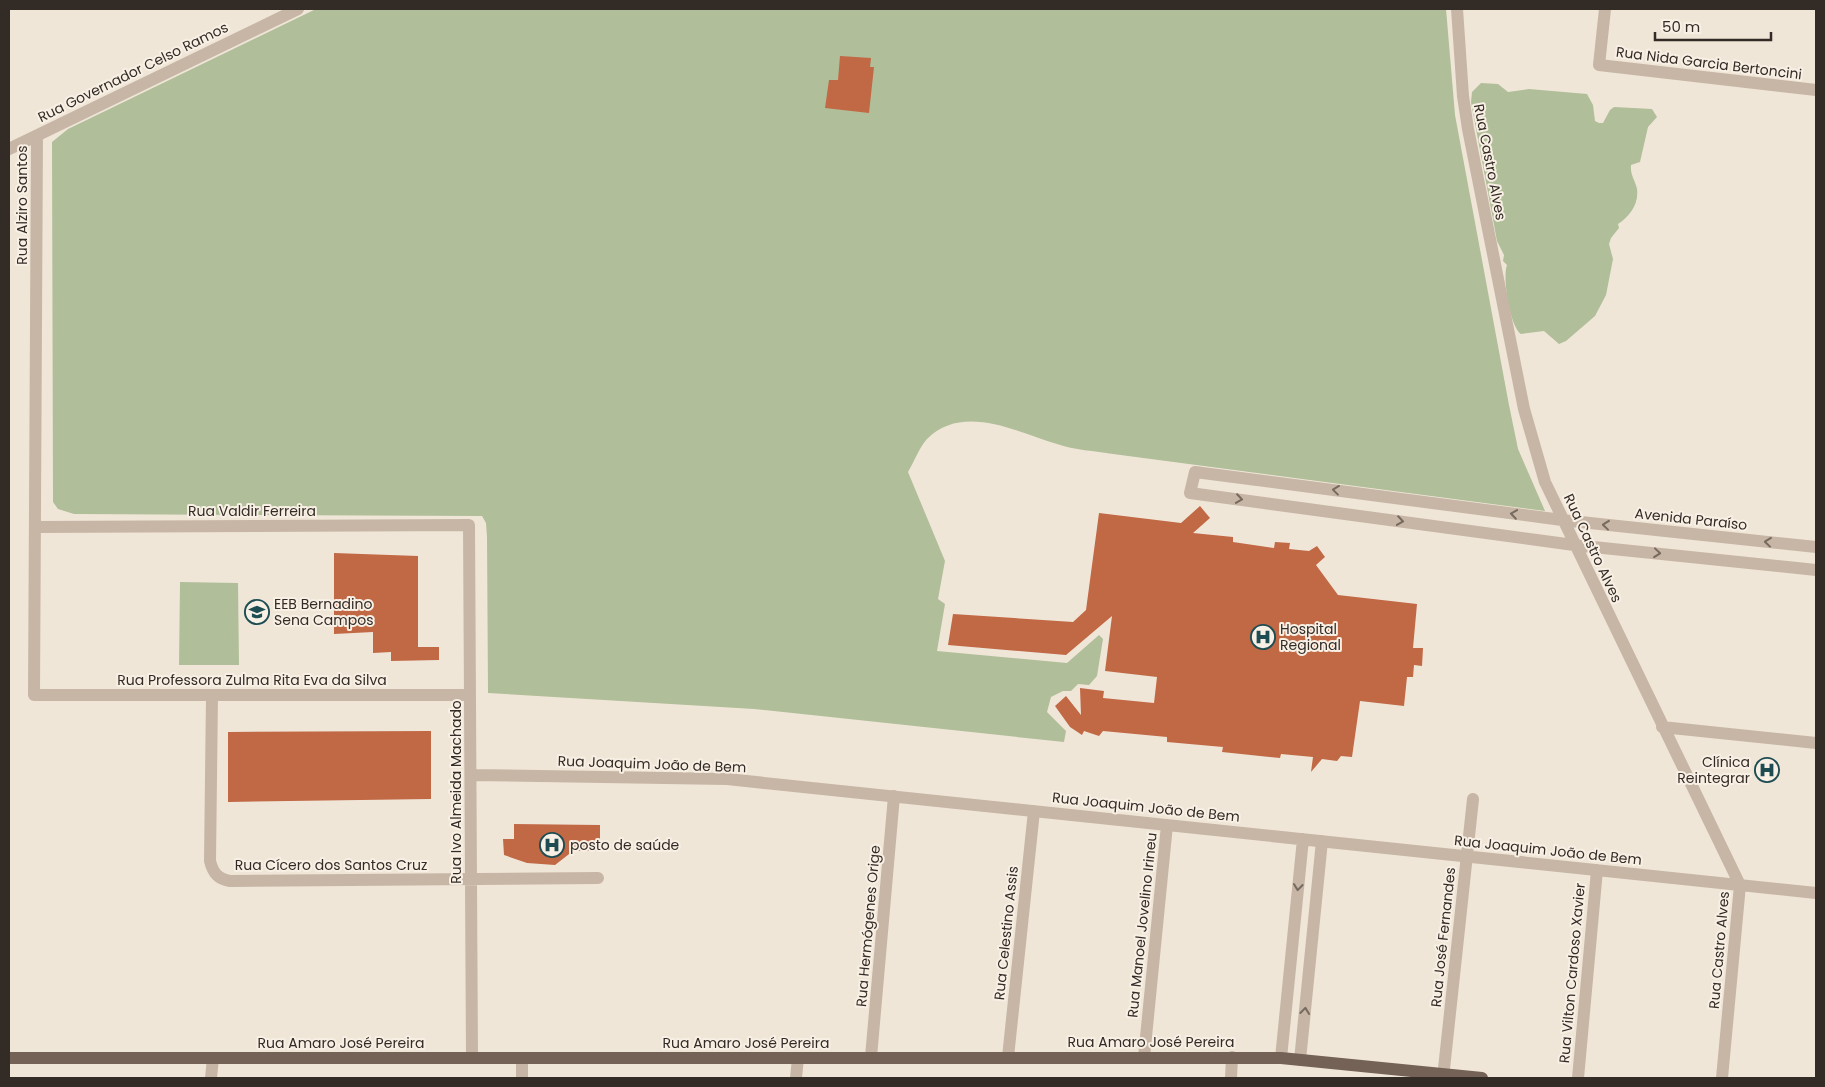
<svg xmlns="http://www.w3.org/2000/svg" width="1825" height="1087" viewBox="0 0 1825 1087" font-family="Poppins,sans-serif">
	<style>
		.green { fill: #b0be99 }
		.building { fill: #c16845 }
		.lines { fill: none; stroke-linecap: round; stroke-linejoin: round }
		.minor { stroke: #c7b6a5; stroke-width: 12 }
		.major { stroke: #746257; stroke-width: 12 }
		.oneway { stroke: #766a5f }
		.labels { text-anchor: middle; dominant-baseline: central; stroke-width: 4; stroke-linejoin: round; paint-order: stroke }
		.street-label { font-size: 14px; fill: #332b26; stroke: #f8f0e4 }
		.poi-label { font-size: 14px; fill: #332b26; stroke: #f8f0e4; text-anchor: start }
	</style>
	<rect width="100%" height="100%" fill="#f0e6d8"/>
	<path class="green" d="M 316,9 L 1446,9 L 1455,115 L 1509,405 L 1518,449 L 1545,511 L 1113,454 C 1095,451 1074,450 1057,444 C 1017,432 963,403 927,439 C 919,448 914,462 908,472 L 945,561 L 938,599 L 945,604 L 937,651 L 1067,663 L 1099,635 L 1103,639 L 1097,676 L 1089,685 L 1078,684 L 1071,691 L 1063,691 L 1051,697 L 1047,712 L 1066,731 L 1064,742 L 754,709 L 488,693 L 487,537 L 486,523 L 482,516 L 74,514 L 58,509 L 53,502 L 52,142 L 68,129 Z
		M 1481,83 L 1498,84 L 1508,92 L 1529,89 L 1587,94 L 1593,105 L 1595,121 L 1599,123 L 1603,123 L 1610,110 L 1614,107 L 1652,109 L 1657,117 L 1648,127 L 1640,162 L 1631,165 C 1630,175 1635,180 1637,189 C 1639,204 1630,216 1618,224 L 1619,228 L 1611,238 L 1609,244 L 1613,259 L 1606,295 L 1595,316 L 1566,341 L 1559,344 L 1544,331 L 1521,334 C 1510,327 1502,277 1507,265 L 1503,261 L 1504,255 L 1497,241 L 1471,102 L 1472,92 Z
		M 180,582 L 238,583 L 239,665 L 179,665 Z"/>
	<path class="building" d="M 840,56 L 871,58 L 870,67 L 874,67 L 869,113 L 825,108 L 829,80 L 838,80 Z
		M 1200,506 L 1210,518 L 1193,533 L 1233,537 L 1233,542 L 1274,548 L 1275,542 L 1290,543 L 1289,549 L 1309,551 L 1317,546 L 1325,557 L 1316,565 L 1338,595 L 1417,604 L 1413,648 L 1423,648 L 1422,666 L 1414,665 L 1413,677 L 1407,677 L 1404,706 L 1360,701 L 1352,757 L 1341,756 L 1337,761 L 1322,759 L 1311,772 L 1313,757 L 1281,754 L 1280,758 L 1222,752 L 1223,747 L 1167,742 L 1167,737 L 1103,731 L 1099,736 L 1084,731 L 1082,735 L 1070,727 L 1055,706 L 1066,696 L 1081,715 L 1080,688 L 1104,691 L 1103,698 L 1154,703 L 1157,677 L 1105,671 L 1112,616 L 1066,655 L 948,645 L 953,614 L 1073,622 L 1086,610 L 1099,513 L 1181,523 Z
		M 334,553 L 418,556 L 418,647 L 439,647 L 439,660 L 391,661 L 391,652 L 373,653 L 373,632 L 334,634 Z
		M 431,731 L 431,799 L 228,802 L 228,732 Z
		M 514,824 L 600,825 L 600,851 L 573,851 L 555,865 L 527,863 L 504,855 L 503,839 L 514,839 Z"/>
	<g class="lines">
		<path class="minor" d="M 1457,9 L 1463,96 L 1468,129 L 1524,409 L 1545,482 L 1740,885 L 1722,1078
			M 1605,9 L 1599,65 L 1816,90
			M 37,136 L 34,695 L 470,695
			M 9,149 L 298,9
			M 35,527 L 469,525 L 472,1058
			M 1816,547 L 1562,520 L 1195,472 L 1190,493 L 1574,545 L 1816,570
			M 212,695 L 210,861 C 213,873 218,879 230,881 L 598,878
			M 1662,727 L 1816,743
			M 471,775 L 727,779 L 1816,893
			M 871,1057 L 894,796
			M 1008,1057 L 1034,811
			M 1144,1057 L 1167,825
			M 1281,1058 L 1303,839
			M 1300,1060 L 1322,841
			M 211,1078 L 213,1058
			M 522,1078 L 522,1058
			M 796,1078 L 798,1058
			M 1231,1078 L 1232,1057
			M 1443,1078 L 1473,799
			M 1578,1078 L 1597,870"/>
		<path class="major" d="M 9,1058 L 1281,1058 L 1482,1078"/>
	</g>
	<defs><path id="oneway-chevron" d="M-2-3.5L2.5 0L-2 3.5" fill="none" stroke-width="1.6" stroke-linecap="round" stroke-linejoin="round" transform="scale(1.25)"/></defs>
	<g class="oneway">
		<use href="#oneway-chevron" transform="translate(1336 490) rotate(-173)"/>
		<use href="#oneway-chevron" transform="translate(1239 499) rotate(8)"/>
		<use href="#oneway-chevron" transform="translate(1514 514) rotate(-172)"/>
		<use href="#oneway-chevron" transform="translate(1400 521) rotate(8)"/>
		<use href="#oneway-chevron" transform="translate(1606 525) rotate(-174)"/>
		<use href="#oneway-chevron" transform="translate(1768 542) rotate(-174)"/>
		<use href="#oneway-chevron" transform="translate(1657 553) rotate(6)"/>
		<use href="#oneway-chevron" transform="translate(1298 887) rotate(96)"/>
		<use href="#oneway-chevron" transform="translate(1305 1011) rotate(-84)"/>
	</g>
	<defs>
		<symbol id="school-ring" viewBox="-11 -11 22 22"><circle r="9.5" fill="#f8f0e4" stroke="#1d4d52" stroke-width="1.5"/><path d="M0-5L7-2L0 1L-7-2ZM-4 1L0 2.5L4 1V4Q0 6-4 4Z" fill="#1d4d52"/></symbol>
		<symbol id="hospital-ring" viewBox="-11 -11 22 22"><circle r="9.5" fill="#f8f0e4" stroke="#1d4d52" stroke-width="1.5"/><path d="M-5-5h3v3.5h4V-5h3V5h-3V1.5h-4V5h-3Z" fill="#1d4d52"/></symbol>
	</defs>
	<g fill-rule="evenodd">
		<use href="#school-ring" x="243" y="598" width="28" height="28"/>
		<use href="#hospital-ring" x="1249" y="623" width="28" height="28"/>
		<use href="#hospital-ring" x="1753" y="756" width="28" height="28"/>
		<use href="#hospital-ring" x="538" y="831" width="28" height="28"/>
	</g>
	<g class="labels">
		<g class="street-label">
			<text transform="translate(1709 63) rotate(7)">Rua Nida Garcia Bertoncini</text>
			<text transform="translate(133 72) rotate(-26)">Rua Governador Celso Ramos</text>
			<text transform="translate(1490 162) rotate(79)">Rua Castro Alves</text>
			<text transform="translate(22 205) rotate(-90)">Rua Alziro Santos</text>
			<text x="252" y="511">Rua Valdir Ferreira</text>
			<text transform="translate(1691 519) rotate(6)">Avenida Paraíso</text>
			<text transform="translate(1593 548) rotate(65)">Rua Castro Alves</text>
			<text x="252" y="680">Rua Professora Zulma Rita Eva da Silva</text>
			<text transform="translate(652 764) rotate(2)">Rua Joaquim João de Bem</text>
			<text transform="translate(456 792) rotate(-90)">Rua Ivo Almeida Machado</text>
			<text transform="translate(1146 807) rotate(6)">Rua Joaquim João de Bem</text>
			<text transform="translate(1548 850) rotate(6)">Rua Joaquim João de Bem</text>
			<text x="331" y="865">Rua Cícero dos Santos Cruz</text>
			<text transform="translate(1142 925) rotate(-84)">Rua Manoel Jovelino Irineu</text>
			<text transform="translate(868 926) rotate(-85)">Rua Hermógenes Orige</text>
			<text transform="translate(1006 933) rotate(-84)">Rua Celestino Assis</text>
			<text transform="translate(1443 937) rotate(-84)">Rua José Fernandes</text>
			<text transform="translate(1719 950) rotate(-85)">Rua Castro Alves</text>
			<text transform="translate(1572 973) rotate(-85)">Rua Vilton Cardoso Xavier</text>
			<text x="1151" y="1042">Rua Amaro José Pereira</text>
			<text x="341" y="1043">Rua Amaro José Pereira</text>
			<text x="746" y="1043">Rua Amaro José Pereira</text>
		</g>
		<g class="poi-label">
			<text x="274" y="604">EEB Bernadino<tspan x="274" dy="16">Sena Campos</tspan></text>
			<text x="1280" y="629">Hospital<tspan x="1280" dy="16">Regional</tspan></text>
			<text x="1750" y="762" text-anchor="end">Clínica<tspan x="1750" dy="16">Reintegrar</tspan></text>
			<text x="570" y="845">posto de saúde</text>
		</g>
	</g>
	<rect width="1825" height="1087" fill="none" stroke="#332b26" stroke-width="20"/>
	<path d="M1655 32v8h116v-8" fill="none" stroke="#332b26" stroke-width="2.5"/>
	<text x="1662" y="32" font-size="15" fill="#332b26" stroke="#f8f0e4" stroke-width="4" paint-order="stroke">50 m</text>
</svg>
